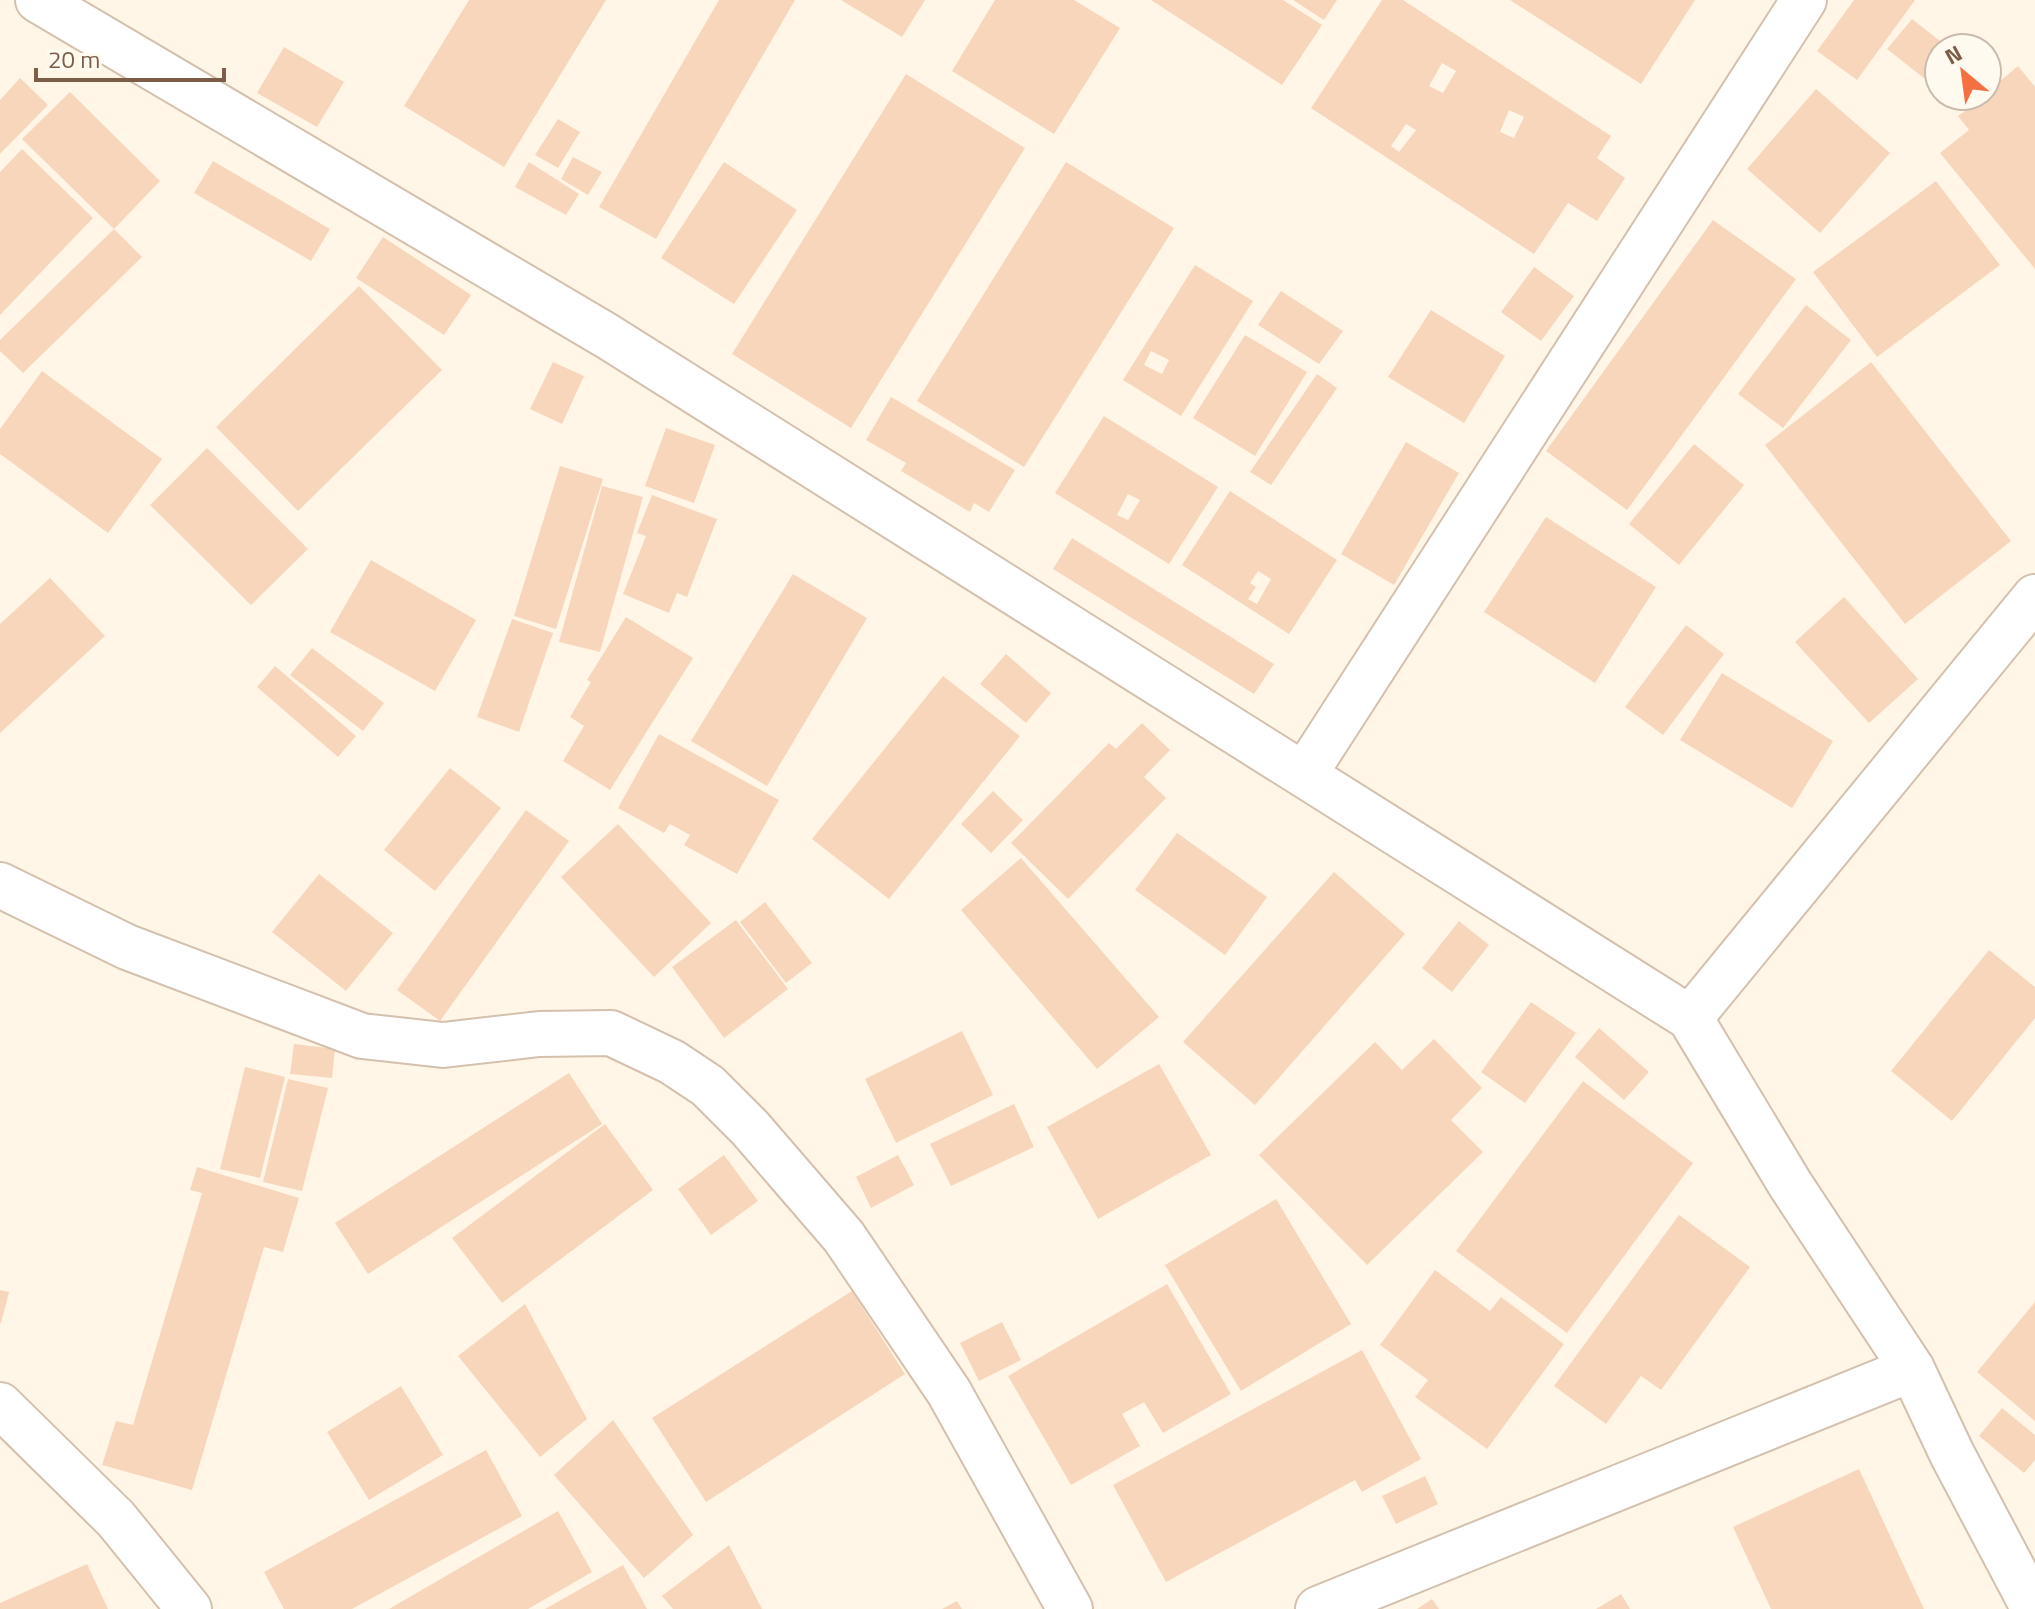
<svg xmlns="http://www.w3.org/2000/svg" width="2035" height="1609" viewBox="0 0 2035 1609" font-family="'Titillium Web',sans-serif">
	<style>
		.building { fill: #f7d6bc; fill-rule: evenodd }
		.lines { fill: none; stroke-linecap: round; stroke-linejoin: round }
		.minor-casing { stroke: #d5c0ae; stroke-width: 48 }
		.minor { stroke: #fff; stroke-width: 44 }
	</style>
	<rect width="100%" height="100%" fill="#fff6e7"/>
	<path class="building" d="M 469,0 L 606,0 L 504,167 L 404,106 Z
		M 719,0 L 795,0 L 656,239 L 599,207 Z
		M 841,0 L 925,0 L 902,37 Z
		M 995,0 L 1074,0 L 1120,28 L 1054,134 L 952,71 Z
		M 1151,0 L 1283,0 L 1322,25 L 1282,85 Z
		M 1293,0 L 1337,0 L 1324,20 Z
		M 1382,0 L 1403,0 L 1611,136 L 1597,158 L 1625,178 L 1597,221 L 1568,203 L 1534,254 L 1311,108 ZM 1442,63 L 1456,71 L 1443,93 L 1429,86 ZM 1509,110 L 1524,117 L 1514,138 L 1500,132 ZM 1406,124 L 1416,130 L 1399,152 L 1391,146 Z
		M 1510,0 L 1695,0 L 1641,84 Z
		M 1854,0 L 1915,0 L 1857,80 L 1817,51 Z
		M 1912,19 L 1949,48 L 1939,48 L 1939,63 L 1925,79 L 1887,49 Z
		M 284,47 L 344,82 L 317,127 L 257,93 Z
		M 2018,66 L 2035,87 L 2035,269 L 1940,153 L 1969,130 L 1958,116 L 1987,96 L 1987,92 Z
		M 906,74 L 1025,148 L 851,428 L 732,354 Z
		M 20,78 L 48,105 L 0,154 L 0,100 Z
		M 1816,89 L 1890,153 L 1820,233 L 1747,169 Z
		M 70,92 L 160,181 L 114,229 L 142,257 L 23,373 L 0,351 L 0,340 L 114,229 L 22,139 Z
		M 558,119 L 580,132 L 558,168 L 535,155 Z
		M 22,149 L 93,218 L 0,315 L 0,172 Z
		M 573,157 L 602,172 L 588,195 L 561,179 Z
		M 213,161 L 330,229 L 311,261 L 194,193 Z
		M 529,162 L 579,194 L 566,215 L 515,187 Z
		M 724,162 L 797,210 L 734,304 L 661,258 Z
		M 1066,162 L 1174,228 L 1024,467 L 917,401 Z
		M 1936,181 L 2000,265 L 1877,357 L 1813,272 Z
		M 1713,220 L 1796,279 L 1627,510 L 1546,451 Z
		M 383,237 L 471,295 L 444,335 L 356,278 Z
		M 1195,265 L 1253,301 L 1181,416 L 1123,380 ZM 1151,351 L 1169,360 L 1162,374 L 1144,365 Z
		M 1534,267 L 1574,296 L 1541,341 L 1501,312 Z
		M 359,286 L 442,370 L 298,511 L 216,427 Z
		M 1281,291 L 1343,331 L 1319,364 L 1258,325 Z
		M 1806,305 L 1851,340 L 1783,428 L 1738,394 Z
		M 1431,310 L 1505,356 L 1464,423 L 1388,377 Z
		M 1245,335 L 1307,372 L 1255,456 L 1193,418 Z
		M 553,362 L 584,376 L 562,424 L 530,409 Z
		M 1871,362 L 2011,541 L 1905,624 L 1765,445 Z
		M 42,371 L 162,459 L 108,533 L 0,454 L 0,429 Z
		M 1317,374 L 1337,388 L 1271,485 L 1250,472 Z
		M 891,397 L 1015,470 L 989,512 L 974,503 L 970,512 L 901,471 L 906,463 L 866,440 Z
		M 1104,416 L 1218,487 L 1169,564 L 1055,493 ZM 1128,494 L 1140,500 L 1128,520 L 1117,515 Z
		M 666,428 L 715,445 L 694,503 L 645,486 Z
		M 1406,442 L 1459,473 L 1394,585 L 1341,554 Z
		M 1694,444 L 1744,485 L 1679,565 L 1629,524 Z
		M 207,448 L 308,549 L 251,605 L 150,505 Z
		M 560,466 L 603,479 L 556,629 L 514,616 Z
		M 602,486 L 643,497 L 600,652 L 559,642 Z
		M 1230,491 L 1337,560 L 1289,634 L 1182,565 ZM 1258,571 L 1271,579 L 1257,604 L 1248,599 L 1256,587 L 1250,583 Z
		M 652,495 L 717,519 L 687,597 L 677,593 L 669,613 L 623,594 L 646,536 L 637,533 Z
		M 1546,517 L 1656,587 L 1595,683 L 1484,612 Z
		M 1072,538 L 1274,664 L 1254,694 L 1053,569 Z
		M 371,560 L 476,620 L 435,691 L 330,632 Z
		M 793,574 L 867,618 L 767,786 L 691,741 Z
		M 50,578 L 105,636 L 0,733 L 0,624 Z
		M 1844,597 L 1918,679 L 1869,723 L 1795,642 Z
		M 626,617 L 693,658 L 610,790 L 563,761 L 584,726 L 570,717 L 591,682 L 587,680 Z
		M 512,619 L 553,633 L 519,732 L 477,717 Z
		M 1686,625 L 1724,654 L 1663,735 L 1625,707 Z
		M 312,648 L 384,703 L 363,731 L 290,675 Z
		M 1006,654 L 1051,693 L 1026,723 L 980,684 Z
		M 275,666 L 356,736 L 338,757 L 257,687 Z
		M 1722,673 L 1833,741 L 1792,808 L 1680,740 Z
		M 943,676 L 1020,736 L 889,899 L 812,839 Z
		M 1142,723 L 1170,750 L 1144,777 L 1166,798 L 1068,899 L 1011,843 L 1109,743 L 1116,749 Z
		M 659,734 L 779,800 L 737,874 L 684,845 L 690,835 L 670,824 L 664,833 L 618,808 Z
		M 450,768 L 501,808 L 435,891 L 384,850 Z
		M 993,791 L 1023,820 L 991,853 L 961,824 Z
		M 526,810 L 569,841 L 440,1021 L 397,990 Z
		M 618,824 L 711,923 L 654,977 L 561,877 Z
		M 1177,833 L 1267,897 L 1225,955 L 1135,890 Z
		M 1021,858 L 1159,1017 L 1097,1069 L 961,910 Z
		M 1334,872 L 1405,934 L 1255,1105 L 1183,1042 Z
		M 319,874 L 393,933 L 346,991 L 272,932 Z
		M 765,902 L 812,963 L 786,983 L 740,922 Z
		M 736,920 L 788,989 L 724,1038 L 672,967 Z
		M 1459,921 L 1489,945 L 1452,992 L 1422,968 Z
		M 1989,950 L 2035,987 L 2035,1018 L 1952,1121 L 1891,1071 Z
		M 1531,1002 L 1576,1033 L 1525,1103 L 1481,1072 Z
		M 1599,1028 L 1649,1072 L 1624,1100 L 1575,1057 Z
		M 962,1031 L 993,1095 L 896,1143 L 865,1079 Z
		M 1434,1039 L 1482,1088 L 1451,1120 L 1483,1152 L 1367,1265 L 1259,1155 L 1375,1042 L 1402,1070 Z
		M 294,1044 L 335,1049 L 332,1078 L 290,1074 Z
		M 1159,1064 L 1211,1155 L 1098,1219 L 1047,1127 Z
		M 245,1067 L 285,1077 L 260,1178 L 220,1169 Z
		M 569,1073 L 602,1124 L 368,1274 L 335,1223 Z
		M 288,1079 L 328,1088 L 302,1191 L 263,1182 Z
		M 1583,1081 L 1693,1163 L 1567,1333 L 1456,1251 Z
		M 1014,1104 L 1034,1147 L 951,1186 L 930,1144 Z
		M 605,1124 L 653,1190 L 502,1303 L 452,1238 Z
		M 724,1155 L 758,1201 L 711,1235 L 678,1189 Z
		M 898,1155 L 914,1185 L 871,1208 L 856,1177 Z
		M 197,1167 L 299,1198 L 283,1252 L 264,1247 L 192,1490 L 102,1465 L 116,1421 L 133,1425 L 202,1193 L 190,1190 Z
		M 1276,1199 L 1351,1324 L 1241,1391 L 1165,1265 Z
		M 1679,1215 L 1750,1267 L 1661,1390 L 1641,1376 L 1606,1424 L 1554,1386 Z
		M 1435,1270 L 1490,1311 L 1501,1297 L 1564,1344 L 1487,1449 L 1415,1397 L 1428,1380 L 1380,1345 Z
		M 1167,1284 L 1231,1394 L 1163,1433 L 1144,1402 L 1122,1414 L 1140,1446 L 1071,1485 L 1008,1376 Z
		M 0,1290 L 9,1292 L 1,1323 L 0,1323 Z
		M 852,1291 L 905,1374 L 706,1502 L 652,1418 Z
		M 2035,1302 L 2035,1421 L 1977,1372 Z
		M 525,1304 L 587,1419 L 540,1457 L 458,1356 Z
		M 1002,1322 L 1021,1360 L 979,1381 L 960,1343 Z
		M 1362,1350 L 1421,1459 L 1362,1492 L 1355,1480 L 1166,1582 L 1113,1485 Z
		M 401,1386 L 443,1455 L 369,1500 L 327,1432 Z
		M 2002,1408 L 2035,1435 L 2035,1460 L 2024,1473 L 1979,1436 Z
		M 613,1420 L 693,1535 L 644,1578 L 554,1475 Z
		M 486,1450 L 522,1516 L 352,1609 L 284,1609 L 264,1572 Z
		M 1859,1469 L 1924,1609 L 1771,1609 L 1733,1527 Z
		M 1425,1476 L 1438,1504 L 1396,1524 L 1382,1496 Z
		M 558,1511 L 592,1572 L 528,1609 L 389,1609 Z
		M 729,1545 L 762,1609 L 673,1609 L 662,1596 Z
		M 87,1564 L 108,1609 L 0,1609 L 0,1603 Z
		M 623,1565 L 647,1609 L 545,1609 Z
		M 1621,1594 L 1630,1609 L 1596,1609 Z
		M 1432,1599 L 1439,1609 L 1417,1609 Z
		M 957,1601 L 962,1609 L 942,1609 Z"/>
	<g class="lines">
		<defs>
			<path id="minor" d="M 38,0 L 607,336 L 1690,1018 L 1790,1184 L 1912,1369 L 1952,1454 L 2034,1609
				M 1304,775 L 1804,0
				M 0,885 L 127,947 L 362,1036 L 443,1045 L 539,1034 L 611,1033 L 672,1062 L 708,1086 L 750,1128 L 844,1237 L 949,1392 L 1070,1609
				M 1690,1018 L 2035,597
				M 0,1405 L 116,1519 L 189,1609
				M 1318,1609 L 1912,1369"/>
		</defs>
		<use href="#minor" class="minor-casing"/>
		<use href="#minor" class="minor"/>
	</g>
	<g transform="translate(1963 72) rotate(331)"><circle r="38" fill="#fffaf0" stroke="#cbbbad" stroke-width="2"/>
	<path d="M0-6L14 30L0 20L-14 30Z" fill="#f56f40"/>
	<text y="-12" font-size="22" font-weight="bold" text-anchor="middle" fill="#7d5c48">N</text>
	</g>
	<path d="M36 68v12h188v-12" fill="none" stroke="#7d5c48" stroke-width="4"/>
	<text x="48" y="68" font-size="24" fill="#7d5c48" stroke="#fffaf0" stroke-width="6" paint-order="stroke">20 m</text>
</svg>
